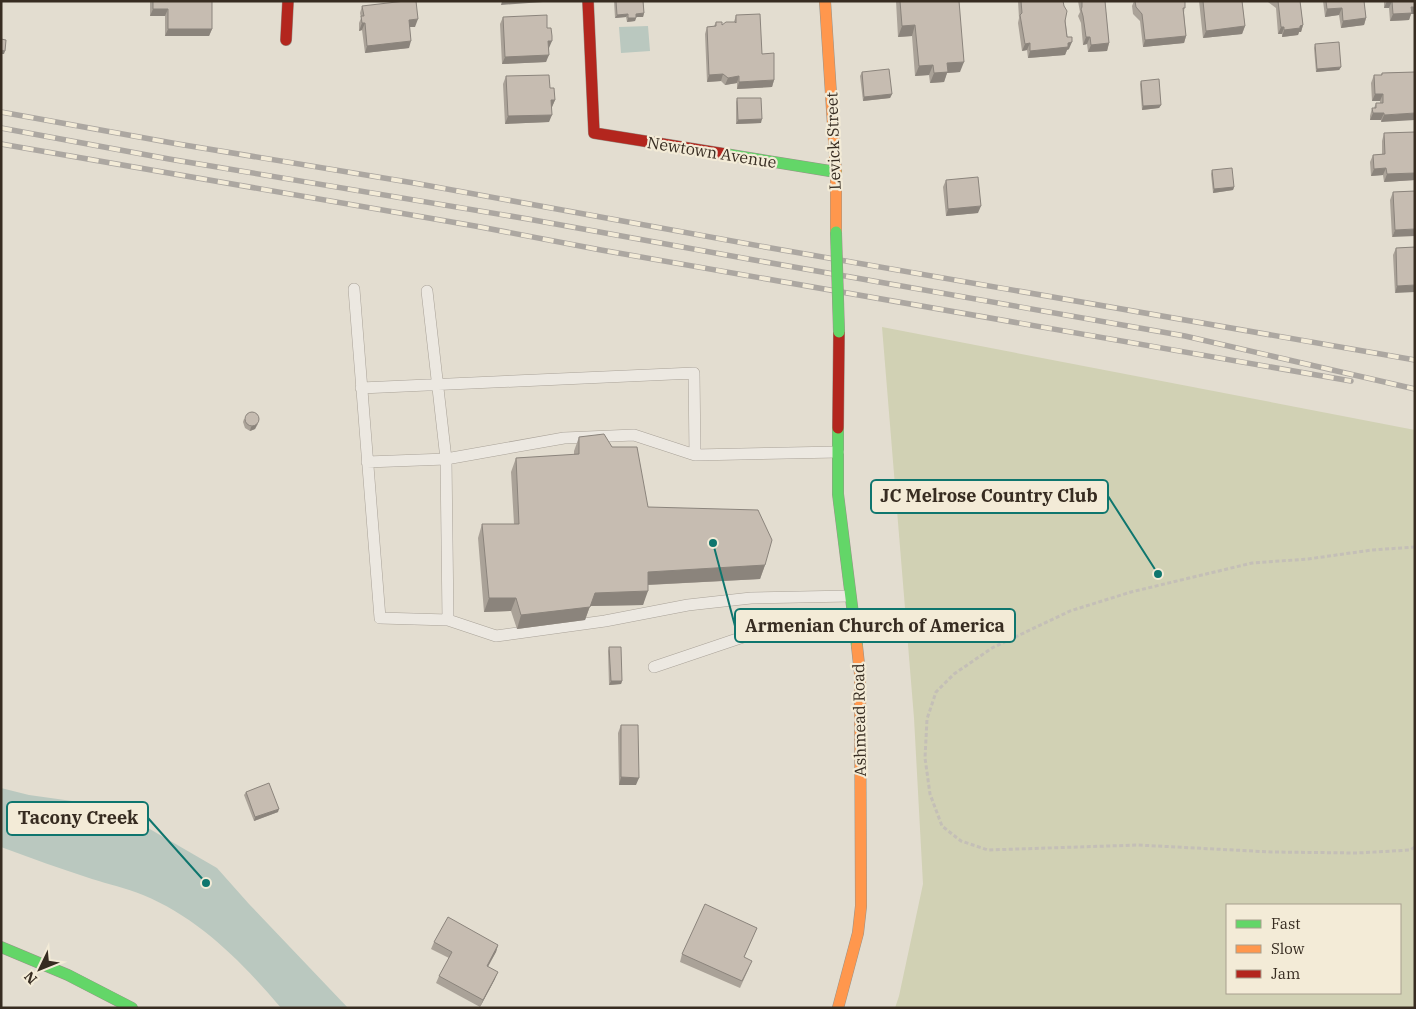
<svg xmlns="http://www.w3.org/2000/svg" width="1416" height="1009" viewBox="0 0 1416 1009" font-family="'IBM Plex Serif',serif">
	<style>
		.green { fill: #d1d1b4; fill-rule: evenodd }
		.water { fill: #bac8bf }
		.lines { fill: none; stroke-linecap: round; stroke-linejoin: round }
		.lane-casing { stroke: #a9a298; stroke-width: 12 }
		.fast-casing { stroke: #989288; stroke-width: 12 }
		.slow-casing { stroke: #989288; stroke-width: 12 }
		.jam-casing { stroke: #989288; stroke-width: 12 }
		.path { stroke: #c4bfb7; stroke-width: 3; stroke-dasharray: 4 2.5; stroke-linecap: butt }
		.lane { stroke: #ece8e1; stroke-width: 11 }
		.fast { stroke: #63d668; stroke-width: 11 }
		.slow { stroke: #ff974d; stroke-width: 11 }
		.jam { stroke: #b3261e; stroke-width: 11 }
		.rail-casing { stroke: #aca7a1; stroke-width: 5.5 }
		.rail { stroke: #f3ebd7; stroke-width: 4; stroke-dasharray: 11; stroke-linecap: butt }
		.fast-bridge-casing { stroke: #989288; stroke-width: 12; stroke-linecap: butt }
		.fast-bridge { stroke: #63d668; stroke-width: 11 }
		.wall { fill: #aaa298 }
		.shaded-wall { fill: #8b847c }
		.building { fill: #c6bcb1; stroke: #8b847c }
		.labels { text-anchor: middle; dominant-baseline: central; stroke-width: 4.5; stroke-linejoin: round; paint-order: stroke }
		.street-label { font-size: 16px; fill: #372c21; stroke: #f3ebd7 }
		.leader { fill: none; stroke: #0f766e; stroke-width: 2 }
		.callout-dot { fill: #0f766e; stroke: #f3ebd7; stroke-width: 2 }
		.callout { fill: #f3ebd7; stroke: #0f766e; stroke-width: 2 }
		.callout-label { font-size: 18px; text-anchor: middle; font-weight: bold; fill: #372c21 }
	</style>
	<rect width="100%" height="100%" fill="#e3ddd0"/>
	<path class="green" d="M 882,327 L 1415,430 L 1415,1008 L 895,1008 L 899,996 L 923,884 L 914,718 ZM 1227,905 L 1400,905 L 1400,993 L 1227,993 Z"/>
	<path class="water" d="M 648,26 L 650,51 L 621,53 L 619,27 Z
		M 1,788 L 29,795 L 72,801 L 115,815 L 148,828 L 217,868 L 249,904 L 348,1008 L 281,1008 C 242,962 199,918 143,895 C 126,888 108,884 92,879 C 61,869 31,858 1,847 Z"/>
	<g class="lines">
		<defs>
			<path id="lane" d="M 354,289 L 380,618 L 448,620 L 446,459 L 564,438 L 634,435 L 695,455 L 838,452
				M 361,388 L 694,373 L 695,455
				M 367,462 L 446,459 L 427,291
				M 448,620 L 496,636 L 605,621 L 688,605 L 751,598 L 850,596
				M 654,667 L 755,633 L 787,625 L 853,618"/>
			<path id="fast" d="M 725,154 L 836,172
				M 838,428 L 838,494 L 857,646
				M 1,947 L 68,975 L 132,1008"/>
			<path id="slow" d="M 825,1 L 836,172 L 836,232
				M 838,1008 L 858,933 L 861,906 L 860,674 L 857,646"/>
			<path id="jam" d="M 588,1 L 594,133 L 725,154
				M 286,40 L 288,1
				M 838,428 L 839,332"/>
		</defs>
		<use href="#lane" class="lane-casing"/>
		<use href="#fast" class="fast-casing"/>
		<use href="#slow" class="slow-casing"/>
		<use href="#jam" class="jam-casing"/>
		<path class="path" d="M 1415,547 L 1372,550 L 1308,559 L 1252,563 L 1131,592 L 1070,611 L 992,648 L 954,674 L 936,692 L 927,719 L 925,758 L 930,794 L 942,826 L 961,841 L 988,850 L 1138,845 L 1271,852 L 1357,853 L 1410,850 L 1415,847"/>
		<use href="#lane" class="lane"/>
		<use href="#fast" class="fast"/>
		<use href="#slow" class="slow"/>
		<use href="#jam" class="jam"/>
		<defs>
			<path id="rail" d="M 1,112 L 178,144 L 414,183 L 771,248 L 1415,360
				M 1,128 L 169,159 L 528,219 L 754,260 L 1185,336 L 1415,389
				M 1,144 L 475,226 L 601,250 L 1351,381"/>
		</defs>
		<use href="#rail" class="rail-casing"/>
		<use href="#rail" class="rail"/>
		<defs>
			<path id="fast-bridge" d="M 836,232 L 839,332"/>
		</defs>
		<use href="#fast-bridge" class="fast-bridge-casing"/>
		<use href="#fast-bridge" class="fast-bridge"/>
	</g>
	<path class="wall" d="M 150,1 L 212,1 L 212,29 L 209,36 L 165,36 L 165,16 L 150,16 Z
		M 608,1 L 643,1 L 644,13 L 643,17 L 636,17 L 635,21 L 627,22 L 626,17 L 615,18 L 614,1 Z
		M 896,1 L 959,1 L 960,72 L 947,73 L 944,82 L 930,83 L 929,75 L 915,76 L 912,36 L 898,37 Z
		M 1018,1 L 1063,1 L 1069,49 L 1067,50 L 1065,55 L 1028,58 L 1027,50 L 1022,51 L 1018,23 L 1019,18 Z
		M 1078,1 L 1105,1 L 1109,43 L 1107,51 L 1088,52 L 1087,44 L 1083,45 L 1081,23 L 1078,16 L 1080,12 Z
		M 1134,1 L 1185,1 L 1184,13 L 1186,36 L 1184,43 L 1143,47 L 1140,21 L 1133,14 L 1132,6 Z
		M 1199,1 L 1242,1 L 1245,26 L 1242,34 L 1203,38 Z
		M 1268,1 L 1300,1 L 1303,25 L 1301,32 L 1299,32 L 1298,35 L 1282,37 L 1282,34 L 1278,34 L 1276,8 L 1268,2 Z
		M 1323,1 L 1364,1 L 1366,18 L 1364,25 L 1341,28 L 1339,15 L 1325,17 Z
		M 1384,1 L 1415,1 L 1415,14 L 1411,14 L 1409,20 L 1390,21 L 1389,8 L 1384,8 Z
		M 362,6 L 415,27 L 410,27 L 409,48 L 365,53 L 362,30 L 359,31 L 359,23 L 361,18 L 360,13 Z
		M 736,15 L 762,54 L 774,80 L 772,87 L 737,89 L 737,83 L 725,85 L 721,81 L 707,82 L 705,34 L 707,27 L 714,26 L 716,22 L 722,25 L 734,22 Z
		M 503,17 L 547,28 L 549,48 L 546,62 L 502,64 L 500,24 Z
		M 1315,44 L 1341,67 L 1339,70 L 1316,72 L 1314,48 Z
		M 862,72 L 892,94 L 890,98 L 863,101 L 860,76 Z
		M 1415,72 L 1381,122 L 1381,120 L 1370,120 L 1370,116 L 1372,108 L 1374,108 L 1376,103 L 1380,103 L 1380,101 L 1372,101 L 1371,83 L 1374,75 L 1381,75 L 1382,73 Z
		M 506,76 L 550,88 L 555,100 L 552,107 L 551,107 L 549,122 L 505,124 L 503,84 Z
		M 1141,81 L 1161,105 L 1159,108 L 1142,110 L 1140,84 Z
		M 737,98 L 761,123 L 736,124 L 736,102 Z
		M 1415,132 L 1415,180 L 1384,182 L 1383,175 L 1371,176 L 1370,162 L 1373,155 L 1382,154 L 1382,141 L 1384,133 Z
		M 1212,170 L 1234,187 L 1233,190 L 1213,193 L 1211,174 Z
		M 946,180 L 978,213 L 946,216 L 943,187 Z
		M 1415,191 L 1392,237 L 1390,200 L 1393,192 Z
		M 1415,247 L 1395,293 L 1393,255 L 1396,248 Z
		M 244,419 L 258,424 L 255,429 L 250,431 L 245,428 L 243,422 Z
		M 579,437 L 612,447 L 648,507 L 765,565 L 760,579 L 648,585 L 643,605 L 590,606 L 585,620 L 517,629 L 511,611 L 484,612 L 478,538 L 482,524 L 514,524 L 511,472 L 516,458 L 574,455 L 574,451 Z
		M 609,647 L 622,681 L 621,684 L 609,685 L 608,651 Z
		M 621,725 L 636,785 L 619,785 L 618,733 Z
		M 246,792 L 278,812 L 254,821 L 244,795 Z
		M 757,928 L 744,957 L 749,968 L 740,988 L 680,962 L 682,954 Z
		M 434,942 L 498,945 L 496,952 L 488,967 L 495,979 L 480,1007 L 436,983 L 439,976 L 449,958 L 431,949 Z"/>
	<path class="shaded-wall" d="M 502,1 L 544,1 L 543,2 L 501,5 Z
		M 1387,1 L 1392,1 L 1389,8 L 1384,8 Z
		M 1411,7 L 1415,7 L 1415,14 L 1411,14 L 1409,20 L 1390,21 L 1393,14 Z
		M 1342,8 L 1339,15 L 1325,17 L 1327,9 Z
		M 153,9 L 168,9 L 165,16 L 150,16 Z
		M 644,13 L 643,17 L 634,17 L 636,14 Z
		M 628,14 L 626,17 L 615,18 L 617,15 Z
		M 628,18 L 636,18 L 635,21 L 627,22 Z
		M 1366,18 L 1364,25 L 1341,28 L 1343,21 Z
		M 418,19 L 415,27 L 406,27 L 409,20 Z
		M 362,23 L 365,23 L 362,30 L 359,31 Z
		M 915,25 L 912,36 L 898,37 L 902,26 Z
		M 1303,25 L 1301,32 L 1299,32 L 1298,35 L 1282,37 L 1284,30 Z
		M 1245,26 L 1242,34 L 1203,38 L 1206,31 Z
		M 1281,27 L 1284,27 L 1282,34 L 1278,34 Z
		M 168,29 L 212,29 L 209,36 L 165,36 Z
		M 1186,36 L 1184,43 L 1143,47 L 1145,40 Z
		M 1086,37 L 1090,37 L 1087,44 L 1083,45 Z
		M 411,41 L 409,48 L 365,53 L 367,46 Z
		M 548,41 L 552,41 L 549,48 L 546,48 Z
		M 1072,42 L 1069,49 L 1067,50 L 1065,55 L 1028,58 L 1030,51 Z
		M 1030,43 L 1027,50 L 1022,51 L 1025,44 Z
		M 1109,43 L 1107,51 L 1088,52 L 1091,45 Z
		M 1,50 L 5,51 L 4,54 L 1,54 Z
		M 549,55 L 546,62 L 502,64 L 505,57 Z
		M 964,62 L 960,72 L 947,73 L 944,82 L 930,83 L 934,73 L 947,63 Z
		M 933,65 L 929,75 L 915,76 L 919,66 Z
		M 1341,67 L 1339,70 L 1316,72 L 1317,69 Z
		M 723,74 L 721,81 L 707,82 L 709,75 Z
		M 739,76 L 737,83 L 725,85 L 728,78 Z
		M 774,80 L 772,87 L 737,89 L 739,82 Z
		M 892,94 L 890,98 L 863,101 L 864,97 Z
		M 1375,94 L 1383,94 L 1380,101 L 1372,101 Z
		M 551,100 L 555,100 L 552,107 L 548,107 Z
		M 1161,105 L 1159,108 L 1142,110 L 1143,106 Z
		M 1373,113 L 1384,113 L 1381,120 L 1370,120 Z
		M 1415,113 L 1415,120 L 1381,122 L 1384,115 Z
		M 552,115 L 549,122 L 505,124 L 508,116 Z
		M 762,119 L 761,123 L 736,124 L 738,120 Z
		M 1386,168 L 1383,175 L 1371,176 L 1374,169 Z
		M 1415,173 L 1415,180 L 1384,182 L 1387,174 Z
		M 1234,187 L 1233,190 L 1213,193 L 1214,189 Z
		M 981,206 L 978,213 L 946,216 L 948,209 Z
		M 1415,229 L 1415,236 L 1392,237 L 1395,230 Z
		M 1415,285 L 1415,292 L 1395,293 L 1397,286 Z
		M 259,420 L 255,429 L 250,431 L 251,427 Z
		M 765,565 L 760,579 L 644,585 L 648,572 Z
		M 648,591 L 643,605 L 590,606 L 585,620 L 517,629 L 521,615 L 595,593 Z
		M 489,598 L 516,598 L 511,611 L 484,612 Z
		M 611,681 L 622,681 L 621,684 L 609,685 Z
		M 621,777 L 639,778 L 636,785 L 619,785 Z
		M 279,809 L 278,812 L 254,821 L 255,817 Z
		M 498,945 L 496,952 L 484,973 L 487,966 Z
		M 498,972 L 495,979 L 480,1007 L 483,1000 Z"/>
	<path class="building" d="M 153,1 L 212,1 L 212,29 L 168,29 L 168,9 L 153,9 Z
		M 405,1 L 416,1 L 418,19 L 409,20 L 411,41 L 367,46 L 365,23 L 362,23 L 361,16 L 364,16 L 362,6 Z
		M 616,1 L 643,1 L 644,13 L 636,14 L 636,18 L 628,18 L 628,14 L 617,15 Z
		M 900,1 L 959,1 L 964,62 L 947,63 L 948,72 L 934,73 L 933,65 L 919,66 L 915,25 L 902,26 Z
		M 1021,1 L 1063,1 L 1064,6 L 1067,11 L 1065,21 L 1067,37 L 1072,37 L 1072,42 L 1068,43 L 1068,47 L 1030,51 L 1030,43 L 1025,44 L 1020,15 L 1022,13 Z
		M 1082,1 L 1105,1 L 1109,43 L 1091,45 L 1090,37 L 1086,37 L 1083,16 L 1081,9 L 1082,7 Z
		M 1135,1 L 1185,1 L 1185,8 L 1183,8 L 1186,36 L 1145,40 L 1142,14 L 1136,7 Z
		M 1203,1 L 1242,1 L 1245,26 L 1206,31 Z
		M 1278,1 L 1300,1 L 1303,25 L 1300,26 L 1300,28 L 1284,30 L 1284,27 L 1281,27 Z
		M 1326,1 L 1364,1 L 1366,18 L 1343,21 L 1342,8 L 1327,9 Z
		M 1392,1 L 1415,1 L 1415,7 L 1411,7 L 1412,13 L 1393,14 Z
		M 760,14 L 762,54 L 774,53 L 774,80 L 739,82 L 739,76 L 728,78 L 723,74 L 709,75 L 707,27 L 716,26 L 716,22 L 722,22 L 722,25 L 726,22 L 735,22 L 736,23 L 736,15 Z
		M 547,15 L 547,28 L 551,28 L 552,36 L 552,41 L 548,41 L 549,55 L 505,57 L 503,17 Z
		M 1,39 L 6,40 L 5,51 L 1,50 Z
		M 1339,42 L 1341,67 L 1317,69 L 1315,44 Z
		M 889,69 L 892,94 L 864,97 L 862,72 Z
		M 1415,72 L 1415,113 L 1384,115 L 1384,113 L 1373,113 L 1372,108 L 1376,108 L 1376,103 L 1383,103 L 1383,94 L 1375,94 L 1374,75 L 1382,75 L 1382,73 Z
		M 549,75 L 550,88 L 554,88 L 555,100 L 551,100 L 552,115 L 508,116 L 506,76 Z
		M 1159,79 L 1161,105 L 1143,106 L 1141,81 Z
		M 737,98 L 761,98 L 762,119 L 738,120 Z
		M 1415,132 L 1415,173 L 1387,174 L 1386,168 L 1374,169 L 1373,155 L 1385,154 L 1384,133 Z
		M 1232,168 L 1234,187 L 1214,189 L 1212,170 Z
		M 978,177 L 981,206 L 948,209 L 946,180 Z
		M 1415,191 L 1415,229 L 1395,230 L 1393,192 Z
		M 1415,247 L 1415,285 L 1397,286 L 1396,248 Z
		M245 419a7 7 0 1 1 14 0a7 7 0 1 1-14 0Z
		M 604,434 L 612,447 L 637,447 L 648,507 L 758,510 L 772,540 L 765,565 L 648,572 L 648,591 L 595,593 L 590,607 L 521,615 L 516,598 L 489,598 L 482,524 L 519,524 L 516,458 L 579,454 L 579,437 Z
		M 609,647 L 621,647 L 622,681 L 611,681 Z
		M 621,725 L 638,725 L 639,778 L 621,777 Z
		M 269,783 L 279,809 L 255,817 L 246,792 Z
		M 705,904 L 757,928 L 744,957 L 752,961 L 742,981 L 682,954 Z
		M 448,917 L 498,945 L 487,966 L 498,972 L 483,1000 L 439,976 L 452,952 L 434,942 Z"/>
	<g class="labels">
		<g class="street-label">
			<text transform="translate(833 141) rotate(-92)">Levick Street</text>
			<text transform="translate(712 152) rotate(9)">Newtown Avenue</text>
			<text transform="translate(859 720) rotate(-91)">Ashmead Road</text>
		</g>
	</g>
	<path class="leader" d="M1158 574L1108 496M713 543L735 626M206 883L148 818"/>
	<g class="callout-dot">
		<circle cx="1158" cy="574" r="5"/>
		<circle cx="713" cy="543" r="5"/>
		<circle cx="206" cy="883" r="5"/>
	</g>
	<g class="callout">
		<rect x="871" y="480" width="237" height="33" rx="5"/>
		<rect x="735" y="609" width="280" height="33" rx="5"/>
		<rect x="7" y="802" width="141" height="33" rx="5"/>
	</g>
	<g class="callout-label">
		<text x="989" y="502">JC Melrose Country Club</text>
		<text x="875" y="632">Armenian Church of America</text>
		<text x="78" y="824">Tacony Creek</text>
	</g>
	<rect width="1416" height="1009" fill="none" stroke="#372c21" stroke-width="5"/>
	<rect x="1226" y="904" width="175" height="90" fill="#f3ebd7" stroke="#a89f8e"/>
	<rect x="1236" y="920" width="25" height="8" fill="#63d668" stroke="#a89f8e"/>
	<text x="1271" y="929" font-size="15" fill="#372c21">Fast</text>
	<rect x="1236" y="945" width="25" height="8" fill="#ff974d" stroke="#a89f8e"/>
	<text x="1271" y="954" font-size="15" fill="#372c21">Slow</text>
	<rect x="1236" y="970" width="25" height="8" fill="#b3261e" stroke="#a89f8e"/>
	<text x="1271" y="979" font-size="15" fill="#372c21">Jam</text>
	<g transform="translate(40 969) rotate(227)" stroke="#f3ebd7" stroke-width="4" paint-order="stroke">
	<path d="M0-4L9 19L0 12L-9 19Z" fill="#372c21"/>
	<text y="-8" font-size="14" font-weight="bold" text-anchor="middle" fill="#372c21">N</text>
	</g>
</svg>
